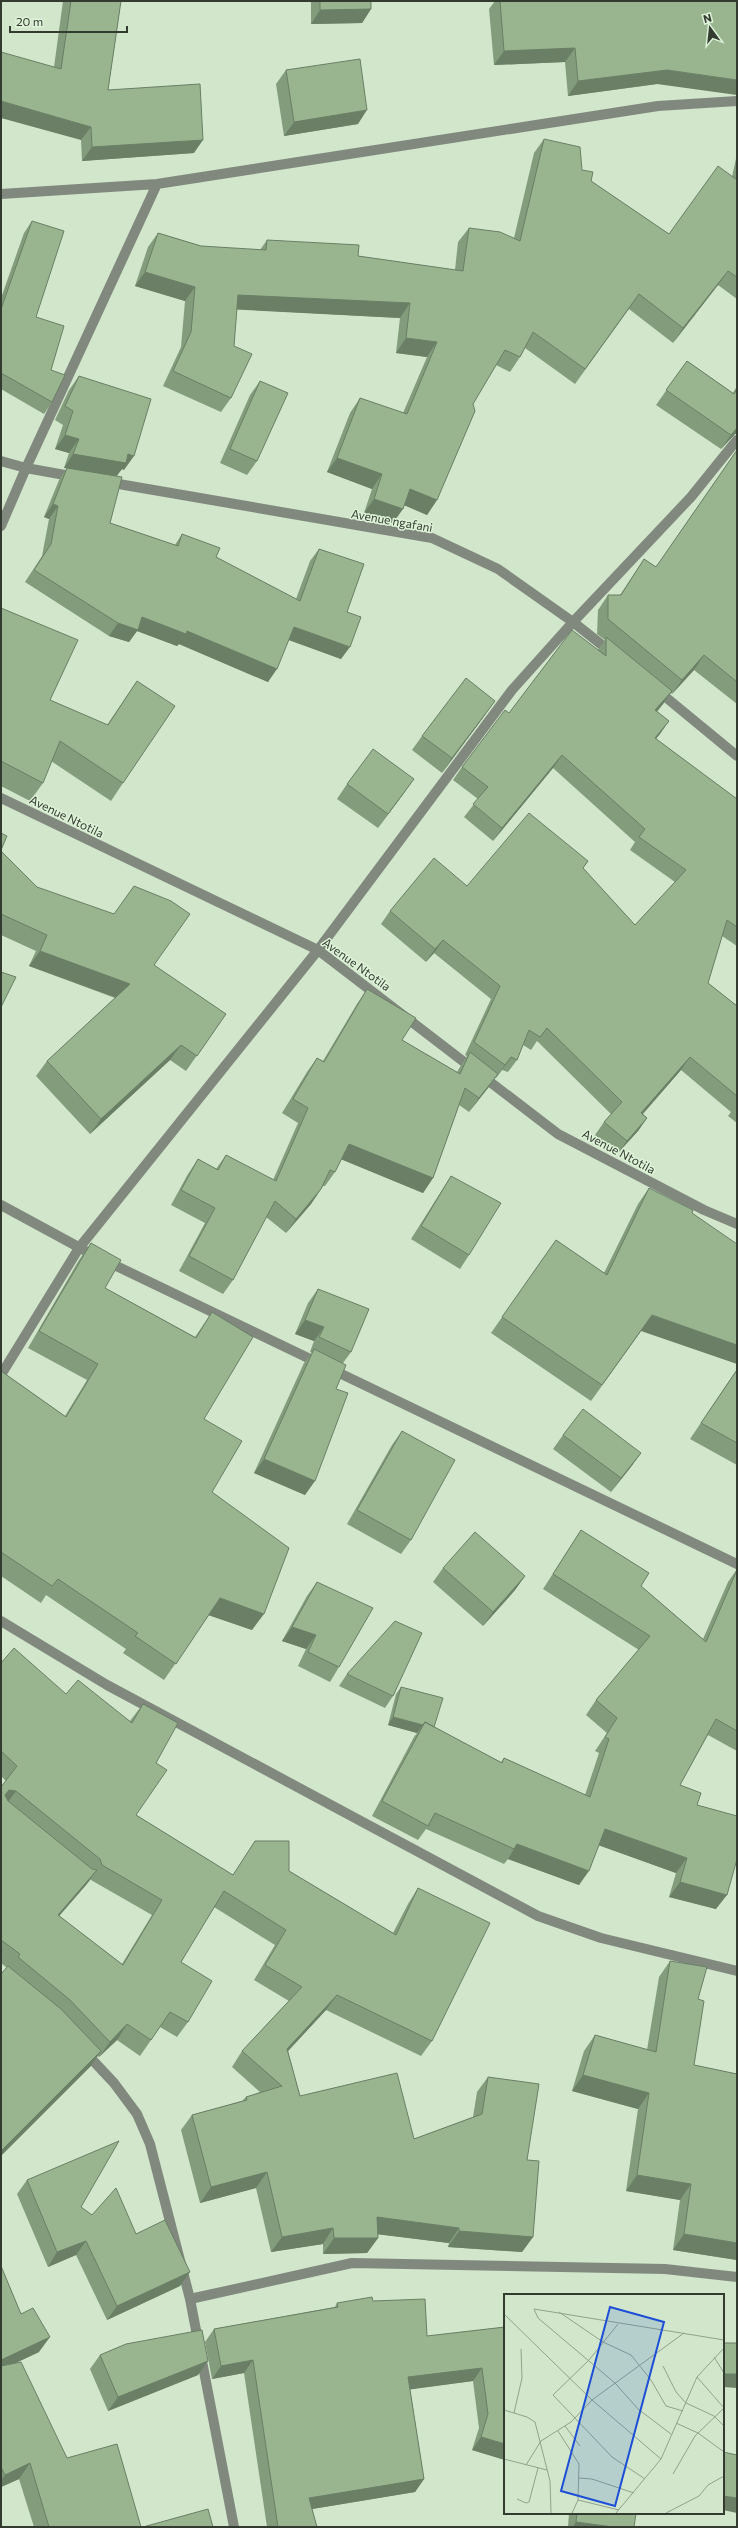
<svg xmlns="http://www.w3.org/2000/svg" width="738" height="2528" viewBox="0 0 738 2528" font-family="Commissioner,sans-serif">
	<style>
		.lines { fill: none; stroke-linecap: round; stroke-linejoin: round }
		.minor { stroke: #81897e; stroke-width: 10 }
		.wall { fill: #839c7c; fill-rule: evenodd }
		.shaded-wall { fill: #6a7f65 }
		.building { fill: #98b590; stroke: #6a7f65; fill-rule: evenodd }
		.labels { text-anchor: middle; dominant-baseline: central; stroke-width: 3; stroke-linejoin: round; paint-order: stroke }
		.street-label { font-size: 12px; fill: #333b31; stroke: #def3d8 }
		.inset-road { fill: none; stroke: #92a28d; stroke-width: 1 }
		.view { fill: #1d4ed8; fill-opacity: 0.15; stroke: #1d4ed8; stroke-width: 2 }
		.inset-edge { fill: none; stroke: #333b31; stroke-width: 2 }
	</style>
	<rect width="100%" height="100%" fill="#d1e6cb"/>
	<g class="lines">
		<path class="minor" d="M 1,194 L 157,184 L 658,106 L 737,101
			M 1,461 L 26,468 L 76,477
			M 107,482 L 432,538 L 498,569 L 573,622 L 612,653
			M 1,526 L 26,468 L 157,184
			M 657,690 L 737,756
			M 1,798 L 318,950 L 558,1134 L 704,1210 L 737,1224
			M 1,1205 L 84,1250
			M 106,1261 L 737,1564
			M 1,1375 L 79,1248 L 318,950 L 512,690 L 573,622 L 691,497 L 737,440
			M 1,1621 L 107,1685 L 538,1916 L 601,1938 L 737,1971
			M 85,2052 L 114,2083 L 137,2114 L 150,2144 L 190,2299 L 234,2527
			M 190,2299 L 352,2263 L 665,2269 L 737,2277"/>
	</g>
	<path class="wall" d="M 63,1 L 121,1 L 108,90 L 194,153 L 82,161 L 81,140 L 54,67 Z
		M 311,1 L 371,1 L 371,9 L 362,23 L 311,24 Z
		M 495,1 L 737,1 L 657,84 L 568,96 L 565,62 L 494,65 L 489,9 Z
		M 286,70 L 358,124 L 284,136 L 276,84 Z
		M 544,139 L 582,170 L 591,181 L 669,234 L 732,177 L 737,154 L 737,299 L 718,285 L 673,343 L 629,309 L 575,384 L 525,348 L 520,357 L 510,372 L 496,365 L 473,404 L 437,500 L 427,515 L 404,505 L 393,523 L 364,513 L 372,489 L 327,472 L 350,413 L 360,398 L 403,413 L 427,357 L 396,353 L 400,318 L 236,309 L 234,346 L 231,398 L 221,412 L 163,386 L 181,347 L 185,301 L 135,286 L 148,247 L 158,233 L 201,246 L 260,250 L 267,240 L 358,256 L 455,270 L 458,242 L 469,228 L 514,238 L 534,153 Z
		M 32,221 L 36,317 L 51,370 L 52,402 L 44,414 L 1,389 L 1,298 L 24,233 Z
		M 687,361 L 733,393 L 737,386 L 737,434 L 735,434 L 721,449 L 656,405 Z
		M 79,376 L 124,470 L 122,469 L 116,476 L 110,523 L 175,545 L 182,534 L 216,557 L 296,599 L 310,561 L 319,549 L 347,612 L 341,659 L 289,640 L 268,682 L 179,644 L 177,646 L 137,631 L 129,642 L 109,636 L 25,582 L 42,556 L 49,519 L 44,517 L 59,480 L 67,468 L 64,468 L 69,453 L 55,449 L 63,425 L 55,420 L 69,390 Z
		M 260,381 L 257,461 L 247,475 L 220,463 L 250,395 Z
		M 737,450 L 737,704 L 694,670 L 672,694 L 671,693 L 663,704 L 657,712 L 669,721 L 656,739 L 737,799 L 737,946 L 722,936 L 708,983 L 737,1006 L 737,1123 L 728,1116 L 731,1112 L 681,1070 L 643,1114 L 647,1118 L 638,1131 L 617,1154 L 595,1135 L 604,1122 L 611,1114 L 537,1041 L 531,1050 L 523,1045 L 517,1060 L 508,1072 L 502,1070 L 496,1078 L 495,1078 L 488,1088 L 469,1112 L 459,1105 L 433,1178 L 423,1193 L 341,1159 L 335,1172 L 325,1186 L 323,1186 L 311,1204 L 286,1233 L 266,1217 L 233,1280 L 223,1294 L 179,1271 L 205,1223 L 171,1205 L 188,1174 L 198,1159 L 216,1169 L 226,1155 L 273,1180 L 298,1123 L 282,1113 L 307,1072 L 317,1058 L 323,1061 L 357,1004 L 367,989 L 402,1040 L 457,1072 L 460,1067 L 467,1056 L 465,1055 L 491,999 L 434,953 L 426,962 L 381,924 L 390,911 L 467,886 L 588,861 L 583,868 L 635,925 L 675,882 L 630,850 L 635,842 L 553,768 L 493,841 L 464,817 L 478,799 L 453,780 L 462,767 L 509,713 L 598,650 L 605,640 L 597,634 L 598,610 L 608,595 L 620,595 L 644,559 L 656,567 Z
		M 1,608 L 50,700 L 107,725 L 137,681 L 123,783 L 111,801 L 51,761 L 43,783 L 30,801 L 1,786 Z
		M 485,715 L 442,773 L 412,750 L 422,736 Z
		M 347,784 L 404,793 L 378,828 L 337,799 Z
		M 1,851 L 37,887 L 226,1014 L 186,1071 L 170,1060 L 90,1134 L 36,1076 L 47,1061 L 115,998 L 29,966 L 36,951 L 1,935 Z
		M 451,1176 L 469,1255 L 460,1269 L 411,1239 L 442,1190 Z
		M 649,1188 L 641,1331 L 591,1401 L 491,1333 L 556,1240 L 604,1273 L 638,1204 Z
		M 91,1243 L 105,1288 L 195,1337 L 212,1312 L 204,1419 L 212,1492 L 252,1630 L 209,1615 L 164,1680 L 123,1653 L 126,1649 L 46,1595 L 41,1603 L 1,1576 L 1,1371 L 65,1416 L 87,1380 L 28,1348 L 79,1260 Z
		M 318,1289 L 351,1352 L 343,1363 L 305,1495 L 254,1473 L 304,1363 L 312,1353 L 310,1352 L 314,1341 L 295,1334 L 308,1303 Z
		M 737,1369 L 737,1465 L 690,1439 Z
		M 402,1431 L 411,1540 L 401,1554 L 347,1524 L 392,1445 Z
		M 563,1435 L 641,1453 L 611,1492 L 553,1449 Z
		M 581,1530 L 641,1586 L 703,1639 L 728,1582 L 737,1569 L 737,1751 L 708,1735 L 680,1785 L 697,1805 L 716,1909 L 669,1897 L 676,1873 L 599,1845 L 579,1885 L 508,1859 L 504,1864 L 426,1829 L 418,1840 L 372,1816 L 414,1737 L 417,1733 L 388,1725 L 396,1694 L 401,1687 L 434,1727 L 501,1762 L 504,1758 L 585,1795 L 599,1753 L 595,1751 L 607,1733 L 586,1715 L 596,1700 L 639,1650 L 543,1589 Z
		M 443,1568 L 525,1576 L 515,1590 L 483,1626 L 433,1582 Z
		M 317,1582 L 339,1667 L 330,1682 L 298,1666 L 306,1649 L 282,1641 L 307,1596 Z
		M 1,1663 L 66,1694 L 130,1721 L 143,1704 L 156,1763 L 136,1815 L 233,1875 L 255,1841 L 289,1871 L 393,1933 L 408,1904 L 418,1888 L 432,2041 L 421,2056 L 326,2010 L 288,2051 L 300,2096 L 414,2139 L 473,2117 L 477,2092 L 488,2077 L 527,2160 L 533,2237 L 522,2252 L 448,2247 L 449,2243 L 378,2234 L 378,2238 L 367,2253 L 323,2254 L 323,2244 L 271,2252 L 256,2188 L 200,2203 L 181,2130 L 192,2115 L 242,2101 L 246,2097 L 260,2092 L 232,2067 L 242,2051 L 289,2001 L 254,1980 L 275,1945 L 214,1907 L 181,1962 L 188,2022 L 177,2037 L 160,2027 L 140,2056 L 117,2040 L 99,2057 L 97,2056 L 90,2067 L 7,1968 L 1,1963 L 1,1787 L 6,1781 L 1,1776 ZM 91,1879 L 91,1880 L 152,1915 L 122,1964 L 59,1916 L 86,1885 Z
		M 347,1674 L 393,1696 L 385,1708 L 339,1686 Z
		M 670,1961 L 698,1999 L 694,2065 L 737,2074 L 737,2260 L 673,2250 L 680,2200 L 626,2191 L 638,2109 L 572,2091 L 584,2051 L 595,2035 L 647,2050 L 659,1977 Z
		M 27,2180 L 81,2207 L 92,2215 L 136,2234 L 180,2286 L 107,2320 L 76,2255 L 48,2267 L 17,2194 Z
		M 1,2266 L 21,2314 L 39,2352 L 15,2363 L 67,2458 L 141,2527 L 34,2527 L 19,2479 L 1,2487 Z
		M 373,2301 L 427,2336 L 505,2327 L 505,2460 L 472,2450 L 479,2428 L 473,2381 L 410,2389 L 424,2479 L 415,2492 L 312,2509 L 317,2527 L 267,2527 L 244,2373 L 212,2379 L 205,2342 L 214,2329 L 335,2307 L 337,2303 Z
		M 100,2355 L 198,2375 L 108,2411 L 90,2369 Z
		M 569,2513 L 636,2513 L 634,2527 L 568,2527 Z"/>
	<path class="shaded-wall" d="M 371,9 L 362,23 L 311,24 L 320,10 Z
		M 575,48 L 565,62 L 494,65 L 504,51 Z
		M 667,70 L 737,80 L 737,95 L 657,84 L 568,96 L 578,81 Z
		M 1,101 L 91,127 L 81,140 L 1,118 Z
		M 367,110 L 358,124 L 284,136 L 294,122 Z
		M 203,140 L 194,153 L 82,161 L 92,147 Z
		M 728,271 L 718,285 L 673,343 L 683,328 Z
		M 145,272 L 195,287 L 185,301 L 135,286 Z
		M 238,295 L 410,303 L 400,318 L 227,309 Z
		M 406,338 L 437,342 L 427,357 L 396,353 Z
		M 737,428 L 737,434 L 735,434 L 721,449 L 731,435 Z
		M 65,435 L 79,439 L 69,453 L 55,449 Z
		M 73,454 L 128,454 L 134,456 L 124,470 L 122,469 L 116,477 L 64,468 Z
		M 337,458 L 382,474 L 372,489 L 327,472 Z
		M 410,489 L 437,500 L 427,515 L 399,503 Z
		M 374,499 L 403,509 L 393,523 L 364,513 Z
		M 53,504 L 58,506 L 49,519 L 44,517 Z
		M 142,617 L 187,631 L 277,669 L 268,682 L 179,644 L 177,646 L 137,631 L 129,642 L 109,636 L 118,623 Z
		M 294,627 L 350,647 L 341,659 L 286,639 Z
		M 704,655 L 694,670 L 672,694 L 682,680 Z
		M 672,691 L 663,704 L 646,723 L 655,710 Z
		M 495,701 L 485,715 L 442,773 L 452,758 Z
		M 669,721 L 660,734 L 646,751 L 655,738 Z
		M 562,755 L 553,768 L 493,841 L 502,828 Z
		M 414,779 L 404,793 L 378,828 L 388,814 Z
		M 443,940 L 434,953 L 426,962 L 435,949 Z
		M 40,951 L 130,984 L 120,999 L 29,966 Z
		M 181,1045 L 170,1060 L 90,1134 L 101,1119 Z
		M 511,1057 L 502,1070 L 496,1078 L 505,1065 Z
		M 690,1057 L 681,1070 L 632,1126 L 641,1113 Z
		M 498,1074 L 488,1088 L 469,1112 L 479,1098 Z
		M 647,1118 L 638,1131 L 617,1154 L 627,1141 Z
		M 349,1144 L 433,1178 L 423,1193 L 338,1158 Z
		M 321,1189 L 311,1204 L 286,1233 L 296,1219 Z
		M 652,1315 L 737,1345 L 737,1364 L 641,1331 L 591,1401 Z
		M 305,1320 L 324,1327 L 314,1341 L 295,1334 Z
		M 641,1453 L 631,1467 L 611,1492 L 621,1478 Z
		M 264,1459 L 315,1481 L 305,1495 L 254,1473 Z
		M 525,1576 L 515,1590 L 483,1626 L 493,1612 Z
		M 220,1598 L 264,1614 L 252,1630 L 208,1615 Z
		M 292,1627 L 316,1635 L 306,1649 L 282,1641 Z
		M 393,1717 L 423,1725 L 417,1733 L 388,1725 Z
		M 9,1790 L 16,1791 L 5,1806 L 1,1801 Z
		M 605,1829 L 687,1858 L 676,1873 L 595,1844 Z
		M 517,1844 L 589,1871 L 579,1885 L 508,1859 Z
		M 97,1870 L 86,1885 L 47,1930 L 58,1915 Z
		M 680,1882 L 727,1895 L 716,1909 L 669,1897 Z
		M 337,1995 L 326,2010 L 276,2064 L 287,2049 Z
		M 127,2024 L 117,2040 L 99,2057 L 110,2042 Z
		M 101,2051 L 90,2067 L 1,2156 L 1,2151 Z
		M 583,2075 L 649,2093 L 638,2109 L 572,2091 Z
		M 267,2172 L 256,2188 L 200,2203 L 211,2187 Z
		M 637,2175 L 691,2184 L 680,2200 L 626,2191 Z
		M 377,2217 L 459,2228 L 449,2243 L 367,2233 Z
		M 333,2228 L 323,2244 L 271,2252 L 282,2237 Z
		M 459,2231 L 533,2237 L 522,2252 L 448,2247 Z
		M 684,2234 L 737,2243 L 737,2260 L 673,2250 Z
		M 334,2238 L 378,2238 L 367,2253 L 323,2254 Z
		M 86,2241 L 76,2255 L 48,2267 L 57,2252 Z
		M 190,2272 L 180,2286 L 107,2320 L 117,2306 Z
		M 50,2337 L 39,2352 L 1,2370 L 1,2360 Z
		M 253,2360 L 244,2373 L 212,2379 L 221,2366 Z
		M 208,2361 L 198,2375 L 108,2411 L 118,2397 Z
		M 482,2368 L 473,2381 L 399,2391 L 408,2377 Z
		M 723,2374 L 737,2374 L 737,2388 L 723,2387 Z
		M 481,2437 L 505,2444 L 505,2460 L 472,2450 Z
		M 30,2463 L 19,2479 L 1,2487 L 1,2480 L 5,2475 Z
		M 424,2479 L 415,2492 L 300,2511 L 309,2498 Z
		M 723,2496 L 737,2498 L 737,2513 L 723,2510 Z
		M 576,2522 L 613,2527 L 573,2527 Z"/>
	<path class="building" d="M 71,1 L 121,1 L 108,90 L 200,84 L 203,140 L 92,147 L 91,127 L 1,101 L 1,52 L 61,69 Z
		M 320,1 L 371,1 L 371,9 L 320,10 Z
		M 500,1 L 737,1 L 737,80 L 667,70 L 578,81 L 575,48 L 504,51 Z
		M 360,59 L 367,110 L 294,122 L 286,70 Z
		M 544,139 L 580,147 L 582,170 L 593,172 L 591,181 L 669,234 L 718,166 L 737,180 L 737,277 L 728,271 L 683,328 L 639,294 L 585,369 L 533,332 L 520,357 L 505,350 L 473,404 L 475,411 L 437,500 L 410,489 L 403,509 L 374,499 L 382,474 L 337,458 L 360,398 L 407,414 L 437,342 L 406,338 L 410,303 L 238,295 L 234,346 L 252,354 L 231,398 L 173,371 L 191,332 L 195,287 L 145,272 L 158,233 L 201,246 L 266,250 L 267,240 L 359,245 L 358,256 L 463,271 L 469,228 L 500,232 L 520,241 Z
		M 32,221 L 64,231 L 36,317 L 64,326 L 51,370 L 65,375 L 52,402 L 1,373 L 1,309 Z
		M 687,361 L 734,394 L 737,389 L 737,428 L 731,435 L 666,390 Z
		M 79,376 L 151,399 L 134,456 L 128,454 L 126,463 L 73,454 L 79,439 L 65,435 L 73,411 L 65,406 Z
		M 260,381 L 288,393 L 257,461 L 230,449 Z
		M 737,450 L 737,682 L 704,655 L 682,680 L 608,619 L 608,595 L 621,595 L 644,559 L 656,567 Z
		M 67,468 L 122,477 L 110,523 L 178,546 L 182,534 L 220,548 L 216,557 L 300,601 L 319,549 L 364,564 L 347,612 L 361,617 L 350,647 L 294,627 L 277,669 L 187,631 L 186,634 L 142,617 L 138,630 L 118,623 L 34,570 L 51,544 L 58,506 L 53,504 Z
		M 1,608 L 78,640 L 50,700 L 108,725 L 137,681 L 175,706 L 123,783 L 60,741 L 43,783 L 1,761 Z
		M 572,630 L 606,656 L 606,637 L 672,691 L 655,710 L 669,721 L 655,738 L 737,799 L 737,927 L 727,920 L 708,983 L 737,1006 L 737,1096 L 690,1057 L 641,1113 L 647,1118 L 627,1141 L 604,1122 L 622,1102 L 547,1028 L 540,1037 L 529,1030 L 517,1060 L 511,1057 L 505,1065 L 474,1042 L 500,986 L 443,940 L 435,949 L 390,911 L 434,858 L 467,886 L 529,813 L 588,861 L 583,868 L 635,925 L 686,870 L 639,837 L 645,829 L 562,755 L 502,828 L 473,804 L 488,787 L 462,767 L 505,710 L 509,713 Z
		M 466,678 L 495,701 L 452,758 L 422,736 Z
		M 373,749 L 414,779 L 388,814 L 347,784 Z
		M 1,833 L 7,836 L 1,850 Z
		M 1,851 L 37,887 L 114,914 L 134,886 L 171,901 L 190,914 L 154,965 L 226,1014 L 197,1056 L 181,1045 L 101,1119 L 47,1061 L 130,984 L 40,951 L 47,935 L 1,914 Z
		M 1,972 L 16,977 L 1,1007 Z
		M 367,989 L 416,1018 L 402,1040 L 460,1074 L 470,1052 L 498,1074 L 479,1098 L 465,1088 L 433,1178 L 349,1144 L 335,1172 L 330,1170 L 321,1189 L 296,1219 L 275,1201 L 233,1280 L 189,1256 L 215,1208 L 181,1190 L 198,1159 L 218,1170 L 226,1155 L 276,1181 L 308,1108 L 293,1099 L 317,1058 L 324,1062 Z
		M 451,1176 L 501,1203 L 469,1255 L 421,1226 Z
		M 649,1188 L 693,1210 L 692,1213 L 737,1244 L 737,1345 L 652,1315 L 602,1385 L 502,1317 L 556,1240 L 607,1275 Z
		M 91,1243 L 121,1260 L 105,1288 L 196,1338 L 212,1312 L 253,1337 L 204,1419 L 242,1441 L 212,1492 L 289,1548 L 264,1614 L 220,1598 L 176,1664 L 135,1636 L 138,1633 L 58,1579 L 52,1586 L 1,1552 L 1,1371 L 66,1417 L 98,1364 L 39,1331 Z
		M 318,1289 L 369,1309 L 351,1352 L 319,1337 L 324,1327 L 305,1320 Z
		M 314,1349 L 346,1365 L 336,1389 L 348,1393 L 315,1481 L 264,1459 Z
		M 737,1370 L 737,1443 L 701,1423 Z
		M 583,1409 L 641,1453 L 621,1478 L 563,1435 Z
		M 402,1431 L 455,1460 L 411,1540 L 357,1510 Z
		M 581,1530 L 649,1573 L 641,1586 L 706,1642 L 737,1570 L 737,1731 L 716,1719 L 680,1785 L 701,1793 L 697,1805 L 737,1816 L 737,1859 L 727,1895 L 680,1882 L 687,1858 L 605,1829 L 589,1871 L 517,1844 L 514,1849 L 435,1813 L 428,1826 L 382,1801 L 425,1722 L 502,1763 L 504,1758 L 590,1797 L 609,1739 L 605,1737 L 617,1718 L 596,1700 L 650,1636 L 553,1574 Z
		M 475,1532 L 525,1576 L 493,1612 L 443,1568 Z
		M 317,1582 L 373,1608 L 339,1667 L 308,1652 L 316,1635 L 292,1627 Z
		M 395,1621 L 422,1633 L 393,1696 L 347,1674 Z
		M 14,1648 L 66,1694 L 78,1680 L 132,1723 L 143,1704 L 178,1723 L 156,1763 L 167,1770 L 136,1815 L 233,1875 L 255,1841 L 289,1841 L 289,1871 L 396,1935 L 418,1888 L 490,1923 L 432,2041 L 337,1995 L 287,2049 L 300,2096 L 397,2073 L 414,2139 L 482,2114 L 488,2077 L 539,2084 L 527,2160 L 539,2161 L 533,2237 L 459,2231 L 459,2228 L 377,2217 L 378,2238 L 334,2238 L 333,2228 L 282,2237 L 267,2172 L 211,2187 L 192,2115 L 247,2100 L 246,2097 L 282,2086 L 242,2051 L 302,1987 L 265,1965 L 286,1930 L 224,1891 L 181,1962 L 212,1981 L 188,2022 L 170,2012 L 151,2040 L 127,2024 L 110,2042 L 70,2000 L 18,1957 L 20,1954 L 1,1940 L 1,1787 L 17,1766 L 1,1751 L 1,1663 ZM 9,1790 L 16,1791 L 100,1859 L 102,1865 L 162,1900 L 123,1965 L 58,1915 L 97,1870 L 92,1869 L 8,1801 L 5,1795 Z
		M 401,1687 L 443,1698 L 434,1727 L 425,1722 L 423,1725 L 393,1717 Z
		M 670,1961 L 707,1967 L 698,1999 L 704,2001 L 694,2065 L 737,2074 L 737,2243 L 684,2234 L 691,2184 L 637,2175 L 649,2093 L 583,2075 L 595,2035 L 656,2052 Z
		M 8,1966 L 61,2009 L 101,2051 L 1,2151 L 1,1974 Z
		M 119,2141 L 81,2207 L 92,2215 L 116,2188 L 136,2234 L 165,2220 L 190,2272 L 117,2306 L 86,2241 L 57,2252 L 27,2180 Z
		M 1,2266 L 21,2314 L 33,2308 L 50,2337 L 1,2360 Z
		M 372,2297 L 373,2301 L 425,2299 L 427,2336 L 505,2327 L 505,2444 L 481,2437 L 488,2414 L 482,2368 L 408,2377 L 424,2479 L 309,2498 L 317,2527 L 278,2527 L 253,2360 L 221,2366 L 214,2329 L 338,2307 L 337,2303 Z
		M 202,2330 L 208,2361 L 118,2397 L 100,2355 L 126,2344 Z
		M 723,2343 L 737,2343 L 737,2374 L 723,2374 Z
		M 21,2362 L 67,2458 L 117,2444 L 141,2527 L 49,2527 L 30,2463 L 5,2475 L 2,2469 L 1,2470 L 1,2366 Z
		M 723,2452 L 737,2455 L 737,2498 L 723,2496 Z
		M 208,2509 L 213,2527 L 143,2527 Z
		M 577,2513 L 636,2513 L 634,2527 L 613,2527 L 576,2522 Z"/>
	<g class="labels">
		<g class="street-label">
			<text transform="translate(392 520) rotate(10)">Avenue ngafani</text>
			<text transform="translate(67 816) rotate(26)">Avenue Ntotila</text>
			<text transform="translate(357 964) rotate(36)">Avenue Ntotila</text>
			<text transform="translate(619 1151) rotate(28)">Avenue Ntotila</text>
		</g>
	</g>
	<g transform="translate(504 2294)">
		<rect width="220" height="220" fill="#d1e6cb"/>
		<path class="inset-road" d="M 55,18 L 99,48 L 127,61 L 147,86 L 162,112 L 179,117M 0,20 L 88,106 L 157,165M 114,30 L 85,66 L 49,101 L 108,163 L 141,185M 210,63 L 220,79M 159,72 L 172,98 L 182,109 L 210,122 L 220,132M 193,83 L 220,114M 0,116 L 23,123 L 31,128 L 46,187 L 47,219M 10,119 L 18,84 L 17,55M 172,129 L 194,139 L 220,158M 61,132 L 76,152M 54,137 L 75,170 L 74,206 L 68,219M 167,140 L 134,115 L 111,89 L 34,24 L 30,15 L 220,46M 0,165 L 43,176M 22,171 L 37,147 L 67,128 L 88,106 L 180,39M 169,180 L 191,142 L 220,114M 75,184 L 88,185 L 130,199M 13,205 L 22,209 L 25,208 L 34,174M 74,206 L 115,216M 112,219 L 157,165 L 193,83 L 220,54M 162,219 L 195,202 L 204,191 L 220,182"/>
		<path class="view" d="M 106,13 L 160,28 L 111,212 L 57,197 Z"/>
		<rect width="220" height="220" class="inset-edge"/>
	</g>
	<rect width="738" height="2528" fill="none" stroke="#333b31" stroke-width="4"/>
	<g transform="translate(710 28) rotate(345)" stroke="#def3d8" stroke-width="3" paint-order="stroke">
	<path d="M0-3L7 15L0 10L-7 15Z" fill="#333b31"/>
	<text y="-6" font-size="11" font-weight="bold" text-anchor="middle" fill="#333b31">N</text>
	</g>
	<path d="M10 26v6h117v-6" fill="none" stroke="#333b31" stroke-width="2"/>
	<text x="16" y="26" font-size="12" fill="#333b31" stroke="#def3d8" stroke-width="3" paint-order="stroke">20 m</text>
</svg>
